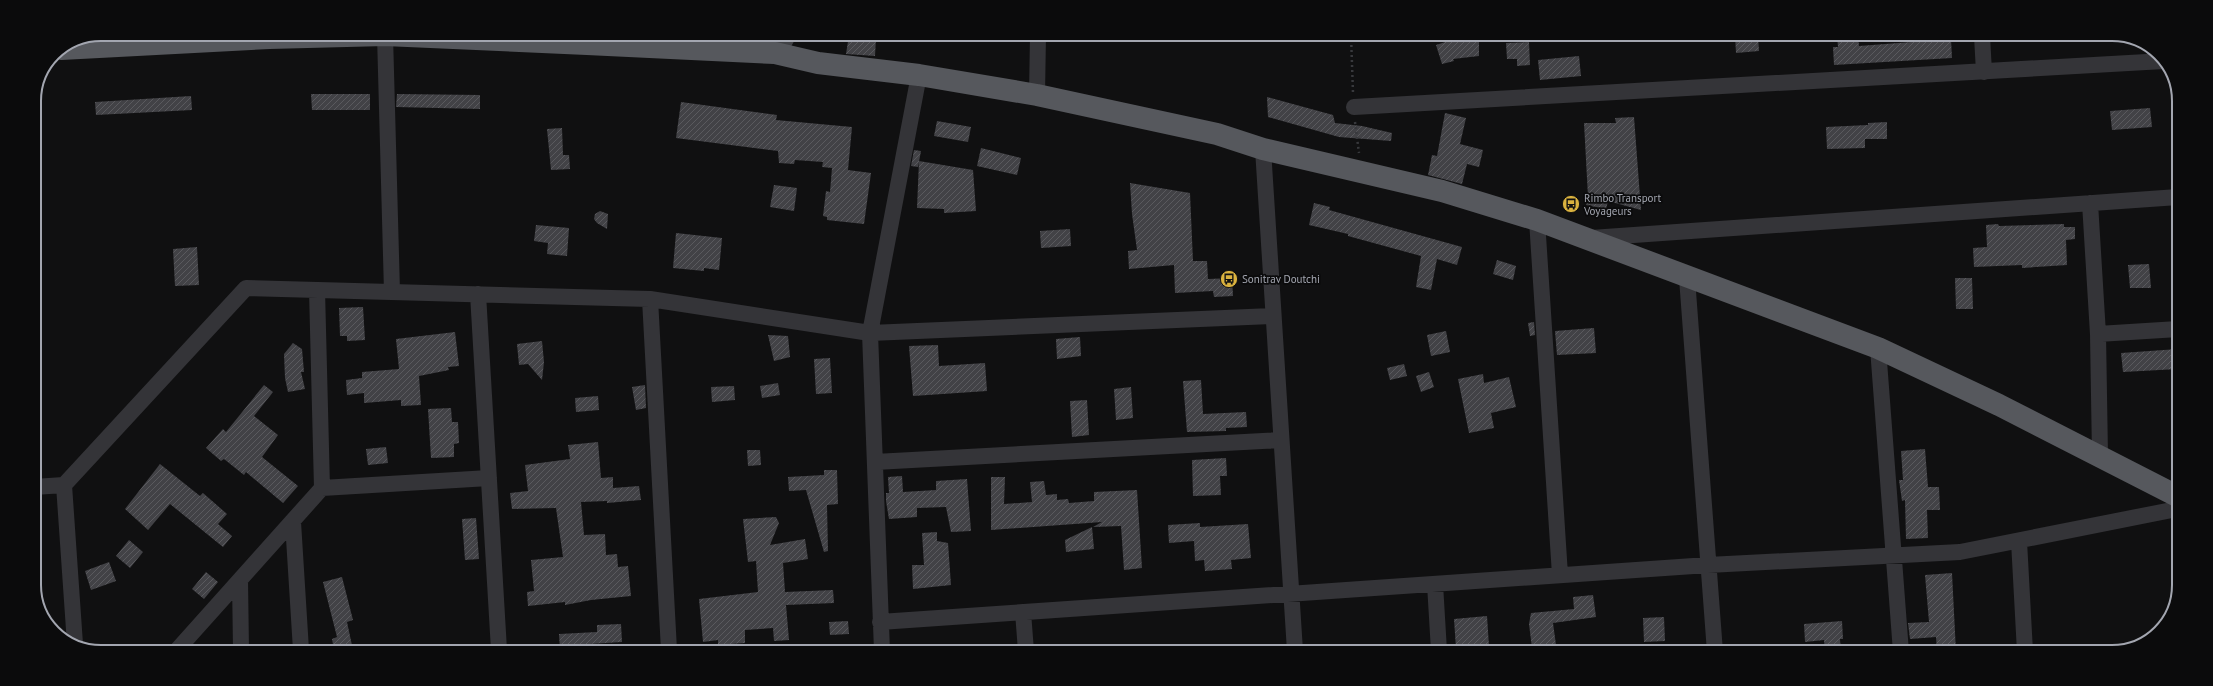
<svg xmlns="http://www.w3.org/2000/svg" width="2213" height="686" viewBox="0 0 2213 686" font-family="'PT Sans',sans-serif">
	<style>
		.building { fill: url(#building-hatch) }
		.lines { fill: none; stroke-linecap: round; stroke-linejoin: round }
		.path { stroke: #38393d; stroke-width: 2.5; stroke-dasharray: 2 3; stroke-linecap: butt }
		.minor { stroke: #343438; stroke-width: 16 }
		.secondary { stroke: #404145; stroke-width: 22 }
		.trunk { stroke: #56585d; stroke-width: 22 }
		.labels { text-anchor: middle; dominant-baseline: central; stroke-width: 3.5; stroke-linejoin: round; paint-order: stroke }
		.poi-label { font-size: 11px; fill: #a3a6b0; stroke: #0b0b0c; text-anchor: start }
		.rim { fill: none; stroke: #a3a6b0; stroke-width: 2 }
	</style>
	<defs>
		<pattern id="building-hatch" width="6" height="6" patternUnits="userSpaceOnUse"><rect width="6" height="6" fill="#424246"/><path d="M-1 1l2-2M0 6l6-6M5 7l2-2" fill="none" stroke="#5a5a5e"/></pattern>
	</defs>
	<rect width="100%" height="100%" fill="#101011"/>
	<path class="building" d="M 849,35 L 876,38 L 875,56 L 846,54 Z
		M 1464,36 L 1479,36 L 1479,56 L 1453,59 L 1454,61 L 1442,64 L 1436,45 Z
		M 1735,36 L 1758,36 L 1759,51 L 1736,53 Z
		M 1837,36 L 1858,36 L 1859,46 L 1951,39 L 1952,58 L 1834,65 L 1833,47 L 1838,47 Z
		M 1529,42 L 1530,65 L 1517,66 L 1517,59 L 1507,59 L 1506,43 Z
		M 1579,56 L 1581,76 L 1540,80 L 1538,60 Z
		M 311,94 L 370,94 L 370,110 L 312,110 Z
		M 397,94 L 480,95 L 480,109 L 396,107 Z
		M 191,96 L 192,110 L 96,115 L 95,102 Z
		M 1267,97 L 1333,115 L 1335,123 L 1362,126 L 1392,133 L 1391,141 L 1339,137 L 1268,117 Z
		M 681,102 L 777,115 L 776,120 L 852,127 L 848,170 L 871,173 L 864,224 L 827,220 L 827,217 L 823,216 L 826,191 L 830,192 L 832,168 L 822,167 L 823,162 L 795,160 L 794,164 L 779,163 L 778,151 L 676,138 Z
		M 2150,108 L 2152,127 L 2112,130 L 2110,111 Z
		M 1445,113 L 1466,118 L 1460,144 L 1483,150 L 1479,167 L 1467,164 L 1462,184 L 1428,175 L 1432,155 L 1437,156 Z
		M 1634,117 L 1641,210 L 1608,201 L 1606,209 L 1586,205 L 1588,197 L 1584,123 L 1616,123 L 1615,118 Z
		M 937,121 L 971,127 L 968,142 L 934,136 Z
		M 1887,122 L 1887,139 L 1865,139 L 1865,148 L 1827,149 L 1826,127 L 1868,125 L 1868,123 Z
		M 562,128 L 563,155 L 569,155 L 570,169 L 551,170 L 547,129 Z
		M 981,148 L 1021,158 L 1017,175 L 977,166 Z
		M 914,150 L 921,151 L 918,167 L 911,166 Z
		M 919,161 L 973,170 L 976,211 L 944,213 L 944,209 L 917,208 Z
		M 1130,183 L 1190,193 L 1193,261 L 1207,261 L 1208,279 L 1232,278 L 1233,296 L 1214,297 L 1213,291 L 1175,293 L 1174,265 L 1129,269 L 1128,251 L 1137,250 L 1132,214 Z
		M 774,185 L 797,188 L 794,211 L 770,207 Z
		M 1314,203 L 1330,207 L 1329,210 L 1462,247 L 1457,265 L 1437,259 L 1431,290 L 1416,287 L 1421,256 L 1348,236 L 1348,234 L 1309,225 Z
		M 600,211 L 608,214 L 607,229 L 597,223 L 594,219 L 595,214 Z
		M 1998,224 L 1999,226 L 2064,224 L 2064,227 L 2075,227 L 2075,239 L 2066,240 L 2067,265 L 2022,268 L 2022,265 L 1974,267 L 1973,248 L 1987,247 L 1986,225 Z
		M 536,225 L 569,228 L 567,256 L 547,254 L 548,243 L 534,241 Z
		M 1070,229 L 1071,246 L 1041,248 L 1040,231 Z
		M 676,233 L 722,238 L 719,270 L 704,268 L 704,271 L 673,268 Z
		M 197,247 L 199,285 L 175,286 L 173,249 Z
		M 1497,260 L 1516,266 L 1513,280 L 1493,274 Z
		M 2149,264 L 2151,288 L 2130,288 L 2128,265 Z
		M 1955,278 L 1972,278 L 1973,309 L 1956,309 Z
		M 363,307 L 365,340 L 347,341 L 347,336 L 340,336 L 339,308 Z
		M 1534,322 L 1535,335 L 1530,336 L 1528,323 Z
		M 1594,328 L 1596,353 L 1557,355 L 1555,331 Z
		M 1446,331 L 1450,352 L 1431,356 L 1427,335 Z
		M 455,332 L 459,366 L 448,367 L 449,370 L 419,376 L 421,405 L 401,406 L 401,400 L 364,403 L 364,393 L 347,395 L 346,380 L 362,378 L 362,372 L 399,369 L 396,339 Z
		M 768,335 L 788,336 L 790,357 L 774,361 Z
		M 1080,337 L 1081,356 L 1057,359 L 1056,339 Z
		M 542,341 L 544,362 L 542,380 L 528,364 L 519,365 L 517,344 Z
		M 293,343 L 302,349 L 304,372 L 301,372 L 305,389 L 288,392 L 285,378 L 284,354 Z
		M 938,345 L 939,366 L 985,363 L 987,391 L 913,396 L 909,346 Z
		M 2178,349 L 2178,369 L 2123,372 L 2121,353 Z
		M 830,358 L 832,393 L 816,394 L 814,359 Z
		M 1404,364 L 1407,376 L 1390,380 L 1387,368 Z
		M 1429,372 L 1434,387 L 1421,392 L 1416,376 Z
		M 1483,374 L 1484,383 L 1509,377 L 1516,407 L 1491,413 L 1494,428 L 1469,433 L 1458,379 Z
		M 1201,380 L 1203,414 L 1246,412 L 1247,427 L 1226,428 L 1226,431 L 1187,432 L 1183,381 Z
		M 778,383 L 780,395 L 762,398 L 760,386 Z
		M 264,385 L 273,392 L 254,416 L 278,435 L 262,457 L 298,486 L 283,503 L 246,472 L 244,475 L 224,459 L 221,461 L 206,448 L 223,429 L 226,432 Z
		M 645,385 L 646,408 L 636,410 L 632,387 Z
		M 734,386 L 735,400 L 712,402 L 711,387 Z
		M 1131,387 L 1133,418 L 1116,420 L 1114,389 Z
		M 598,396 L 599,410 L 576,412 L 575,398 Z
		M 1087,400 L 1089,435 L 1072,437 L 1070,401 Z
		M 451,408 L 452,422 L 458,422 L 459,443 L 454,444 L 454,457 L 431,458 L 428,409 Z
		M 598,442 L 601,478 L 613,477 L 613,488 L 639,486 L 641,500 L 607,503 L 607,501 L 581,502 L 584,535 L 605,534 L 606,555 L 617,554 L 618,567 L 628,566 L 631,596 L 591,600 L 565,605 L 565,602 L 528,606 L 527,592 L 534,591 L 531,560 L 563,557 L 556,508 L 512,509 L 510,493 L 528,491 L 525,465 L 570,459 L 568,445 Z
		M 386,447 L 388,463 L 368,465 L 366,449 Z
		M 1925,449 L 1928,487 L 1939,487 L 1940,510 L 1927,510 L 1928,538 L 1906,539 L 1905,500 L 1902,501 L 1899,480 L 1903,480 L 1901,451 Z
		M 747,450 L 760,450 L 761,465 L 748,466 Z
		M 1226,458 L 1227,476 L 1220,476 L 1221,495 L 1193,496 L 1192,460 Z
		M 160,464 L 200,496 L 203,493 L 227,514 L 218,524 L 232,536 L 223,547 L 170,504 L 148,530 L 125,509 Z
		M 824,470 L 837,470 L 838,504 L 827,505 L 828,551 L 824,552 L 806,490 L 789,491 L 788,477 L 824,475 Z
		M 902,476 L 903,492 L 936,490 L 936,481 L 967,479 L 971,531 L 951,532 L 946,507 L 917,508 L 917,517 L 889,519 L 886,501 L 886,493 L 889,493 L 888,477 Z
		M 991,477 L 1005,477 L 1004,504 L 1032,502 L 1030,482 L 1044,481 L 1046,495 L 1057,494 L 1057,500 L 1068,499 L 1069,503 L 1094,501 L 1094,492 L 1137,490 L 1142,568 L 1124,570 L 1121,526 L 1093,527 L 1102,522 L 991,530 Z
		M 776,517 L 779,523 L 770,545 L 805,539 L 808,559 L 783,563 L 785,592 L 833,590 L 834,603 L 786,605 L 789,640 L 774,641 L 773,628 L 745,630 L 745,643 L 718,645 L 718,640 L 703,642 L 699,599 L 758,592 L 756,561 L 748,562 L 743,519 Z
		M 476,518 L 479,559 L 465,560 L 462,519 Z
		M 1200,523 L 1200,527 L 1248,524 L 1251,558 L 1231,560 L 1232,569 L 1205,571 L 1204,560 L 1195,561 L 1194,541 L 1169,543 L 1168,525 Z
		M 1092,527 L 1094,549 L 1066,552 L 1065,540 Z
		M 937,532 L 937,541 L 948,543 L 951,585 L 913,589 L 912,565 L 924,565 L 922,533 Z
		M 129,540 L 143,552 L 130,568 L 116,556 Z
		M 109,562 L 116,581 L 91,590 L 85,571 Z
		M 206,572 L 218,582 L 204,599 L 192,589 Z
		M 1952,573 L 1956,652 L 1937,652 L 1936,637 L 1910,639 L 1908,623 L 1929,622 L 1925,575 Z
		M 342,577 L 353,620 L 347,622 L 353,650 L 334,650 L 332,639 L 337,637 L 323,582 Z
		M 1593,595 L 1596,617 L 1553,623 L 1556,645 L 1532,648 L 1529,624 L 1531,613 L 1574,609 L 1573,597 Z
		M 1487,616 L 1489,646 L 1456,649 L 1454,619 Z
		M 1664,617 L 1665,641 L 1644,642 L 1643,618 Z
		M 848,621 L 849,634 L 830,635 L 829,622 Z
		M 1842,621 L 1843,639 L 1840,639 L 1841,652 L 1825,652 L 1824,640 L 1805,642 L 1804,624 Z
		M 621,624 L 622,642 L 590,644 L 590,650 L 560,650 L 559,634 L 597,632 L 597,625 Z"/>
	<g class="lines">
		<path class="path" d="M 1351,35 L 1353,93
			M 1355,122 L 1359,153
			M 2175,525 L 2175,605"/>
		<path class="minor" d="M 385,35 L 392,292
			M 1982,36 L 1984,72
			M 1037,95 L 1038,35
			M 1354,107 L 2164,61
			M 1263,149 L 1295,651
			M 2090,203 L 2098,334 L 2100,456
			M 1537,220 L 1560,575
			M 1591,238 L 2178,197
			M 1687,278 L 1715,652
			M 317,290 L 322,488
			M 478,294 L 499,650
			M 650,299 L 669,650
			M 2098,334 L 2178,329
			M 1878,348 L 1901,652
			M 875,462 L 1281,440
			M 64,485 L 75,644
			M 34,487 L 64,485 L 246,288 L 650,299 L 870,333 L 1273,316
			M 293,522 L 301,650
			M 2019,541 L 2025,652
			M 240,580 L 241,650
			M 1435,584 L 1439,651
			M 1023,612 L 1026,651
			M 880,622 L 1708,565 L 1960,552 L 2177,509
			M 177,650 L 322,488 L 489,478
			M 882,651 L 870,333 L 919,75"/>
		<path class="secondary" d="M 775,53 L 785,35"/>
		<path class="trunk" d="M 61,49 L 269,38 L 385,35 L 587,44 L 775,53 L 818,63 L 919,75 L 1037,95 L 1217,134 L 1263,149 L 1442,191 L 1537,220 L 1878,348 L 1999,405 L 2177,496"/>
	</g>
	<defs>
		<symbol id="bus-disc" viewBox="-11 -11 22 22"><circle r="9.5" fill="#dab23f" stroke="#0b0b0c"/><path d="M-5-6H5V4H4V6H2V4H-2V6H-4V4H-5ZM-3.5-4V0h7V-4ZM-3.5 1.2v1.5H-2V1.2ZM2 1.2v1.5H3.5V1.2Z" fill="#111"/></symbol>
	</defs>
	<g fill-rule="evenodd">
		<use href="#bus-disc" x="1561" y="194" width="20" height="20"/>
		<use href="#bus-disc" x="1219" y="269" width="20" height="20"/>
	</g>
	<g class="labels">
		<g class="poi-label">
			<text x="1584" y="198">Rimbo Transport<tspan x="1584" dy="13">Voyageurs</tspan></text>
			<text x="1242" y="279">Sonitrav Doutchi</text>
		</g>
	</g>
	<path d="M0 0H2213V686H0ZM101 41H2112A60 60 0 0 1 2172 101V585A60 60 0 0 1 2112 645H101A60 60 0 0 1 41 585V101A60 60 0 0 1 101 41Z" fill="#0b0b0c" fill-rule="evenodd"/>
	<path class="rim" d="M101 41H2112A60 60 0 0 1 2172 101V585A60 60 0 0 1 2112 645H101A60 60 0 0 1 41 585V101A60 60 0 0 1 101 41Z"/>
</svg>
